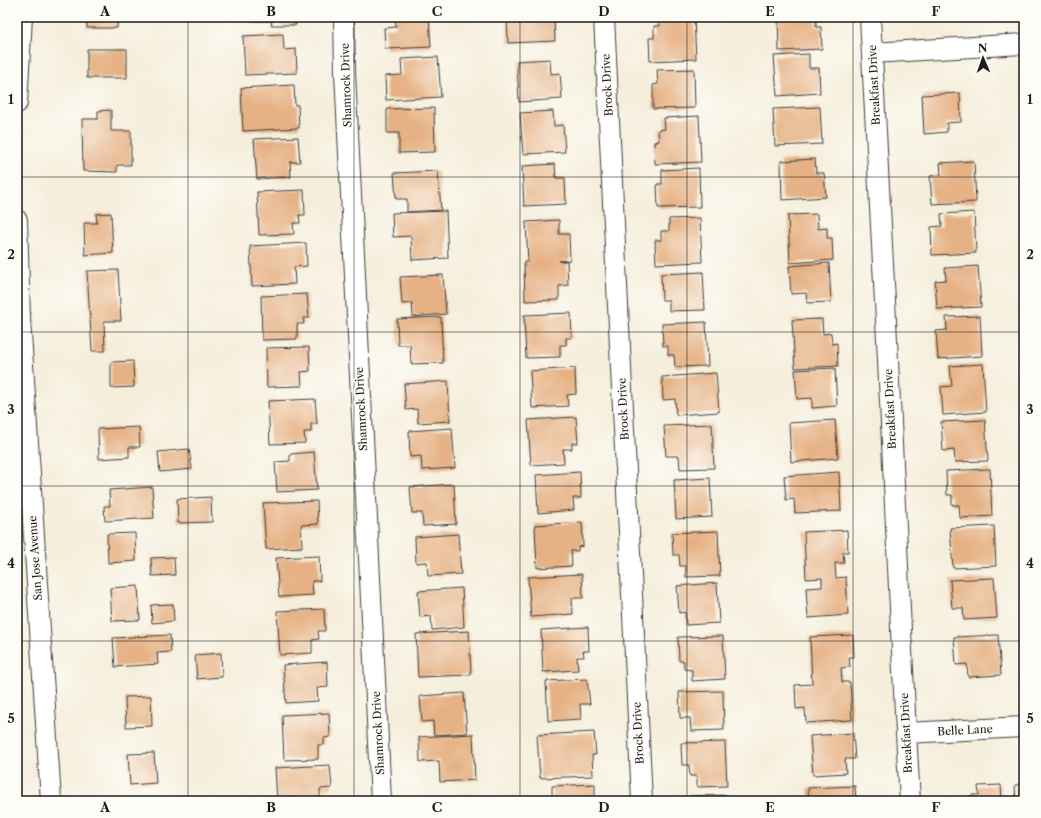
<svg xmlns="http://www.w3.org/2000/svg" width="1041" height="818" viewBox="0 0 1041 818" font-family="'Libre Caslon Text',serif">
	<style>
		.building { fill: #e6b285 }
		.lines { fill: none; stroke-linecap: round; stroke-linejoin: round }
		.street-casing { stroke: #3d3c39; stroke-width: 22 }
		.street { stroke: #fff; stroke-width: 20 }
		.grid { fill: none; stroke: #1c1c1c; stroke-width: 1; stroke-opacity: 0.55 }
		.labels { text-anchor: middle; dominant-baseline: central; stroke-width: 4; stroke-linejoin: round; paint-order: stroke }
		.street-label { font-size: 11px; fill: #1c1c1c; stroke: #fdfcf7 }
		.neatline { fill: none; stroke: #1c1c1c; stroke-width: 1.5 }
		.grid-label { font-size: 13px; text-anchor: middle; font-weight: bold; fill: #1c1c1c }
	</style>
	<rect width="100%" height="100%" fill="#fdfcf7"/>
	<filter id="ink" filterUnits="userSpaceOnUse"><feTurbulence type="fractalNoise" baseFrequency=".025" numOctaves="2"/><feDisplacementMap in="SourceGraphic" scale="8" xChannelSelector="R" yChannelSelector="G"/><feConvolveMatrix kernelMatrix="1 2 1 2 8 2 1 2 1" color-interpolation-filters="sRGB"/></filter>
	<filter id="wash" filterUnits="userSpaceOnUse"><feTurbulence type="fractalNoise" baseFrequency=".012" numOctaves="4" result="noise"/><feDisplacementMap in="SourceGraphic" scale="16" xChannelSelector="R" yChannelSelector="G"/><feGaussianBlur stdDeviation="0.9" result="paint"/><feColorMatrix in="noise" values="0 0 0 0 0 0 0 0 0 0 0 0 0 0 0 0 0 1.4 0 .05"/><feComposite in="paint" operator="in"/></filter>
	<g filter="url(#wash)">
		<rect width="100%" height="100%" fill="#f5eedb"/>
		<g id="blocks">
			<path class="building" d="M 87,17 L 118,17 L 117,28 L 87,28 Z
				M 251,17 L 295,17 L 296,25 L 271,25 L 272,21 L 251,21 Z
				M 395,17 L 429,17 L 431,47 L 385,49 L 384,28 L 396,27 Z
				M 507,17 L 554,17 L 555,41 L 508,43 Z
				M 660,17 L 694,17 L 696,59 L 650,61 L 649,38 L 654,38 L 654,26 L 660,26 Z
				M 778,17 L 816,17 L 816,27 L 821,27 L 822,49 L 779,51 Z
				M 283,34 L 284,50 L 296,49 L 297,73 L 245,75 L 243,36 Z
				M 87,49 L 127,49 L 127,78 L 87,78 Z
				M 809,54 L 809,68 L 819,68 L 820,93 L 777,96 L 774,56 Z
				M 438,57 L 441,97 L 386,100 L 385,76 L 402,75 L 401,59 Z
				M 550,59 L 551,74 L 560,73 L 562,99 L 519,102 L 517,61 Z
				M 694,69 L 695,108 L 653,109 L 653,85 L 658,84 L 657,70 Z
				M 294,85 L 295,105 L 298,105 L 299,128 L 243,131 L 241,88 Z
				M 960,93 L 961,122 L 947,123 L 947,132 L 924,134 L 922,95 Z
				M 820,107 L 822,144 L 775,146 L 773,109 Z
				M 434,108 L 435,152 L 399,153 L 399,133 L 387,133 L 387,109 Z
				M 111,110 L 111,131 L 131,131 L 131,165 L 117,165 L 117,172 L 83,171 L 82,119 L 98,119 L 98,111 Z
				M 553,111 L 554,126 L 563,125 L 565,152 L 523,154 L 520,113 Z
				M 699,116 L 701,162 L 655,164 L 654,142 L 659,141 L 658,130 L 665,129 L 664,118 Z
				M 298,137 L 300,162 L 290,162 L 291,177 L 257,179 L 254,139 Z
				M 815,159 L 816,173 L 824,173 L 826,197 L 782,200 L 781,161 Z
				M 974,161 L 976,202 L 932,204 L 930,176 L 941,175 L 940,163 Z
				M 555,164 L 556,178 L 565,178 L 566,204 L 524,206 L 522,166 Z
				M 699,168 L 700,207 L 658,208 L 657,184 L 662,184 L 662,170 Z
				M 438,171 L 441,210 L 407,212 L 407,199 L 396,199 L 394,173 Z
				M 304,190 L 305,215 L 299,215 L 300,223 L 293,223 L 294,234 L 259,235 L 257,192 Z
				M 446,211 L 448,258 L 412,260 L 411,236 L 393,237 L 392,213 Z
				M 974,212 L 976,253 L 932,255 L 931,227 L 942,226 L 941,214 Z
				M 111,213 L 113,253 L 85,255 L 84,223 L 97,223 L 96,214 Z
				M 817,214 L 818,229 L 827,228 L 827,238 L 832,238 L 833,260 L 790,263 L 788,215 Z
				M 700,218 L 702,262 L 656,264 L 655,240 L 661,240 L 661,231 L 669,231 L 669,219 Z
				M 559,220 L 559,234 L 569,234 L 570,260 L 559,261 L 567,261 L 568,285 L 559,286 L 559,300 L 525,301 L 524,262 L 528,262 L 526,222 Z
				M 306,243 L 307,266 L 294,267 L 295,284 L 252,286 L 250,246 Z
				M 829,263 L 831,302 L 807,303 L 806,293 L 791,294 L 789,266 Z
				M 978,266 L 981,307 L 937,309 L 935,281 L 946,280 L 945,268 Z
				M 118,270 L 121,321 L 104,321 L 105,351 L 92,351 L 87,271 Z
				M 703,272 L 705,310 L 669,311 L 669,300 L 662,300 L 661,274 Z
				M 443,275 L 446,314 L 413,317 L 412,303 L 402,304 L 400,277 Z
				M 307,294 L 309,318 L 303,318 L 304,324 L 297,324 L 297,339 L 262,340 L 261,296 Z
				M 571,313 L 572,338 L 566,338 L 566,345 L 560,345 L 560,357 L 526,358 L 524,315 Z
				M 980,316 L 982,356 L 938,359 L 936,331 L 947,330 L 946,317 Z
				M 441,317 L 443,363 L 411,364 L 410,345 L 398,345 L 397,319 Z
				M 822,319 L 823,334 L 831,333 L 832,344 L 837,343 L 838,366 L 795,368 L 792,320 Z
				M 706,322 L 708,366 L 675,367 L 674,355 L 668,355 L 668,346 L 663,346 L 662,324 Z
				M 309,347 L 310,371 L 301,372 L 302,386 L 267,387 L 266,348 Z
				M 133,361 L 134,387 L 111,388 L 111,362 Z
				M 983,364 L 986,412 L 943,415 L 941,387 L 952,386 L 950,366 Z
				M 575,368 L 576,394 L 567,395 L 568,406 L 532,408 L 530,371 Z
				M 835,368 L 837,406 L 812,408 L 812,398 L 797,399 L 795,370 Z
				M 716,373 L 719,412 L 676,415 L 675,399 L 663,400 L 662,377 Z
				M 448,381 L 450,421 L 418,423 L 417,409 L 406,410 L 404,384 Z
				M 315,399 L 317,424 L 311,424 L 311,432 L 304,432 L 305,443 L 270,444 L 268,401 Z
				M 576,417 L 578,443 L 572,443 L 572,449 L 563,449 L 564,463 L 531,465 L 528,420 Z
				M 835,420 L 838,458 L 791,462 L 789,423 Z
				M 985,420 L 988,461 L 955,462 L 954,450 L 943,451 L 941,422 Z
				M 712,424 L 714,468 L 680,469 L 679,456 L 666,456 L 664,426 Z
				M 139,427 L 140,447 L 129,447 L 129,457 L 99,459 L 98,429 Z
				M 452,428 L 455,468 L 422,470 L 421,456 L 410,457 L 409,431 Z
				M 189,449 L 192,469 L 160,472 L 158,452 Z
				M 314,452 L 317,490 L 277,492 L 275,462 L 290,461 L 290,454 Z
				M 990,469 L 992,516 L 960,518 L 959,505 L 952,505 L 952,495 L 947,495 L 946,471 Z
				M 580,472 L 581,498 L 573,498 L 574,510 L 538,513 L 536,475 Z
				M 839,472 L 841,511 L 795,513 L 794,499 L 786,500 L 784,476 Z
				M 710,478 L 712,517 L 676,519 L 674,480 Z
				M 454,484 L 456,524 L 423,526 L 422,513 L 412,513 L 410,487 Z
				M 152,487 L 154,518 L 105,521 L 104,506 L 110,506 L 109,490 Z
				M 211,497 L 212,522 L 178,523 L 177,499 Z
				M 317,501 L 318,524 L 301,525 L 302,547 L 266,549 L 263,503 Z
				M 582,522 L 583,546 L 578,547 L 578,551 L 571,551 L 572,566 L 537,568 L 535,525 Z
				M 994,526 L 996,566 L 953,568 L 950,528 Z
				M 847,530 L 848,552 L 843,552 L 844,563 L 835,563 L 836,578 L 846,577 L 848,615 L 808,618 L 806,588 L 822,587 L 822,578 L 806,579 L 804,532 Z
				M 718,531 L 720,576 L 686,577 L 686,566 L 680,566 L 679,555 L 673,555 L 672,533 Z
				M 135,533 L 136,561 L 108,563 L 107,534 Z
				M 458,534 L 461,574 L 428,576 L 427,562 L 416,563 L 415,537 Z
				M 319,556 L 320,581 L 312,581 L 313,595 L 279,597 L 276,558 Z
				M 174,557 L 175,575 L 152,576 L 151,558 Z
				M 582,574 L 583,598 L 572,598 L 573,614 L 531,617 L 528,577 Z
				M 994,578 L 997,618 L 964,620 L 963,608 L 952,608 L 950,580 Z
				M 717,583 L 719,623 L 686,625 L 685,612 L 679,613 L 677,586 Z
				M 138,586 L 140,620 L 112,621 L 110,588 Z
				M 462,588 L 464,627 L 432,630 L 431,616 L 420,617 L 418,591 Z
				M 173,604 L 174,621 L 152,623 L 151,605 Z
				M 324,609 L 325,631 L 318,631 L 319,639 L 312,640 L 312,653 L 280,655 L 277,611 Z
				M 588,627 L 589,651 L 583,651 L 584,657 L 577,657 L 578,670 L 543,672 L 541,630 Z
				M 469,631 L 471,675 L 418,677 L 416,634 Z
				M 170,635 L 171,652 L 157,653 L 158,664 L 115,667 L 113,638 Z
				M 853,635 L 854,657 L 849,657 L 850,667 L 841,668 L 842,682 L 850,682 L 852,720 L 806,723 L 805,708 L 796,709 L 795,685 L 812,684 L 810,637 Z
				M 998,635 L 1001,675 L 968,677 L 967,664 L 956,665 L 954,637 Z
				M 723,636 L 725,679 L 692,681 L 692,670 L 684,669 L 684,661 L 679,661 L 678,637 Z
				M 221,653 L 222,677 L 197,679 L 195,655 Z
				M 327,662 L 328,687 L 317,688 L 318,701 L 286,703 L 283,665 Z
				M 587,679 L 590,704 L 580,704 L 581,719 L 548,721 L 546,681 Z
				M 723,691 L 724,730 L 691,731 L 690,718 L 680,718 L 679,692 Z
				M 464,693 L 467,733 L 434,735 L 433,721 L 422,722 L 420,696 Z
				M 151,696 L 152,726 L 126,727 L 125,697 Z
				M 329,713 L 330,737 L 324,738 L 324,745 L 318,745 L 318,759 L 284,760 L 282,715 Z
				M 594,732 L 596,755 L 592,755 L 593,776 L 540,778 L 537,735 Z
				M 853,733 L 855,759 L 845,759 L 846,773 L 813,775 L 810,736 Z
				M 473,734 L 475,780 L 440,782 L 439,761 L 420,762 L 419,737 Z
				M 725,742 L 727,786 L 697,787 L 697,776 L 690,776 L 689,765 L 682,765 L 681,743 Z
				M 154,753 L 156,783 L 130,785 L 128,754 Z
				M 330,765 L 332,788 L 320,789 L 320,801 L 277,801 L 275,768 Z
				M 595,784 L 595,801 L 552,801 L 552,786 Z
				M 1024,784 L 1024,801 L 1016,801 L 1015,785 Z
				M 1001,785 L 1002,801 L 959,801 L 959,799 L 971,798 L 971,795 L 979,795 L 978,786 Z
				M 855,786 L 856,801 L 809,801 L 808,788 Z
				M 728,795 L 729,801 L 689,801 L 689,796 Z
				M 470,798 L 470,801 L 446,801 L 446,800 Z"/>
		</g>
	</g>
	<g filter="url(#ink)">
		<use href="#blocks" fill-opacity="0" stroke="#3d3c39" stroke-width="1"/>
		<g class="lines">
			<defs>
				<path id="street" d="M 344,17 L 345,73 L 381,801
					M 604,17 L 642,801
					M 870,17 L 887,340 L 906,733 L 910,801
					M 872,53 L 1024,44
					M 17,103 L 22,17
					M 17,220 L 20,318 L 51,801
					M 906,733 L 1024,727"/>
			</defs>
			<use href="#street" class="street-casing"/>
			<use href="#street" class="street"/>
		</g>
	</g>
	<path class="grid" d="M 188,17 L 188,801M 354,17 L 354,801M 520,17 L 520,801M 687,17 L 687,801M 853,17 L 853,801M 17,177 L 1024,177M 17,332 L 1024,332M 17,486 L 1024,486M 17,641 L 1024,641"/>
	<g class="labels">
		<g class="street-label">
			<text transform="translate(346 85) rotate(-92)">Shamrock Drive</text>
			<text transform="translate(607 85) rotate(-93)">Brock Drive</text>
			<text transform="translate(874 85) rotate(-93)">Breakfast Drive</text>
			<text transform="translate(361 409) rotate(-93)">Shamrock Drive</text>
			<text transform="translate(623 409) rotate(-93)">Brock Drive</text>
			<text transform="translate(890 409) rotate(-93)">Breakfast Drive</text>
			<text transform="translate(35 558) rotate(-94)">San Jose Avenue</text>
			<text transform="translate(965 730) rotate(-3)">Belle Lane</text>
			<text transform="translate(378 733) rotate(-93)">Shamrock Drive</text>
			<text transform="translate(638 733) rotate(-93)">Brock Drive</text>
			<text transform="translate(906 733) rotate(-93)">Breakfast Drive</text>
		</g>
	</g>
	<rect width="1041" height="818" fill="none" stroke="#fdfcf7" stroke-width="44"/>
	<g transform="translate(983 58) rotate(358)" stroke="#fdfcf7" stroke-width="3" paint-order="stroke">
	<path d="M0-3L7 15L0 10L-7 15Z" fill="#1c1c1c"/>
	<text y="-6" font-size="11" font-weight="bold" text-anchor="middle" fill="#1c1c1c">N</text>
	</g>
	<rect x="22" y="22" width="997" height="774" class="neatline"/>
	<g class="grid-label">
		<text x="105" y="16">A</text>
		<text x="271" y="16">B</text>
		<text x="437" y="16">C</text>
		<text x="604" y="16">D</text>
		<text x="770" y="16">E</text>
		<text x="936" y="16">F</text>
		<text x="11" y="104">1</text>
		<text x="1030" y="104">1</text>
		<text x="11" y="259">2</text>
		<text x="1030" y="259">2</text>
		<text x="11" y="414">3</text>
		<text x="1030" y="414">3</text>
		<text x="11" y="568">4</text>
		<text x="1030" y="568">4</text>
		<text x="11" y="723">5</text>
		<text x="1030" y="723">5</text>
		<text x="105" y="812">A</text>
		<text x="271" y="812">B</text>
		<text x="437" y="812">C</text>
		<text x="604" y="812">D</text>
		<text x="770" y="812">E</text>
		<text x="936" y="812">F</text>
	</g>
</svg>
